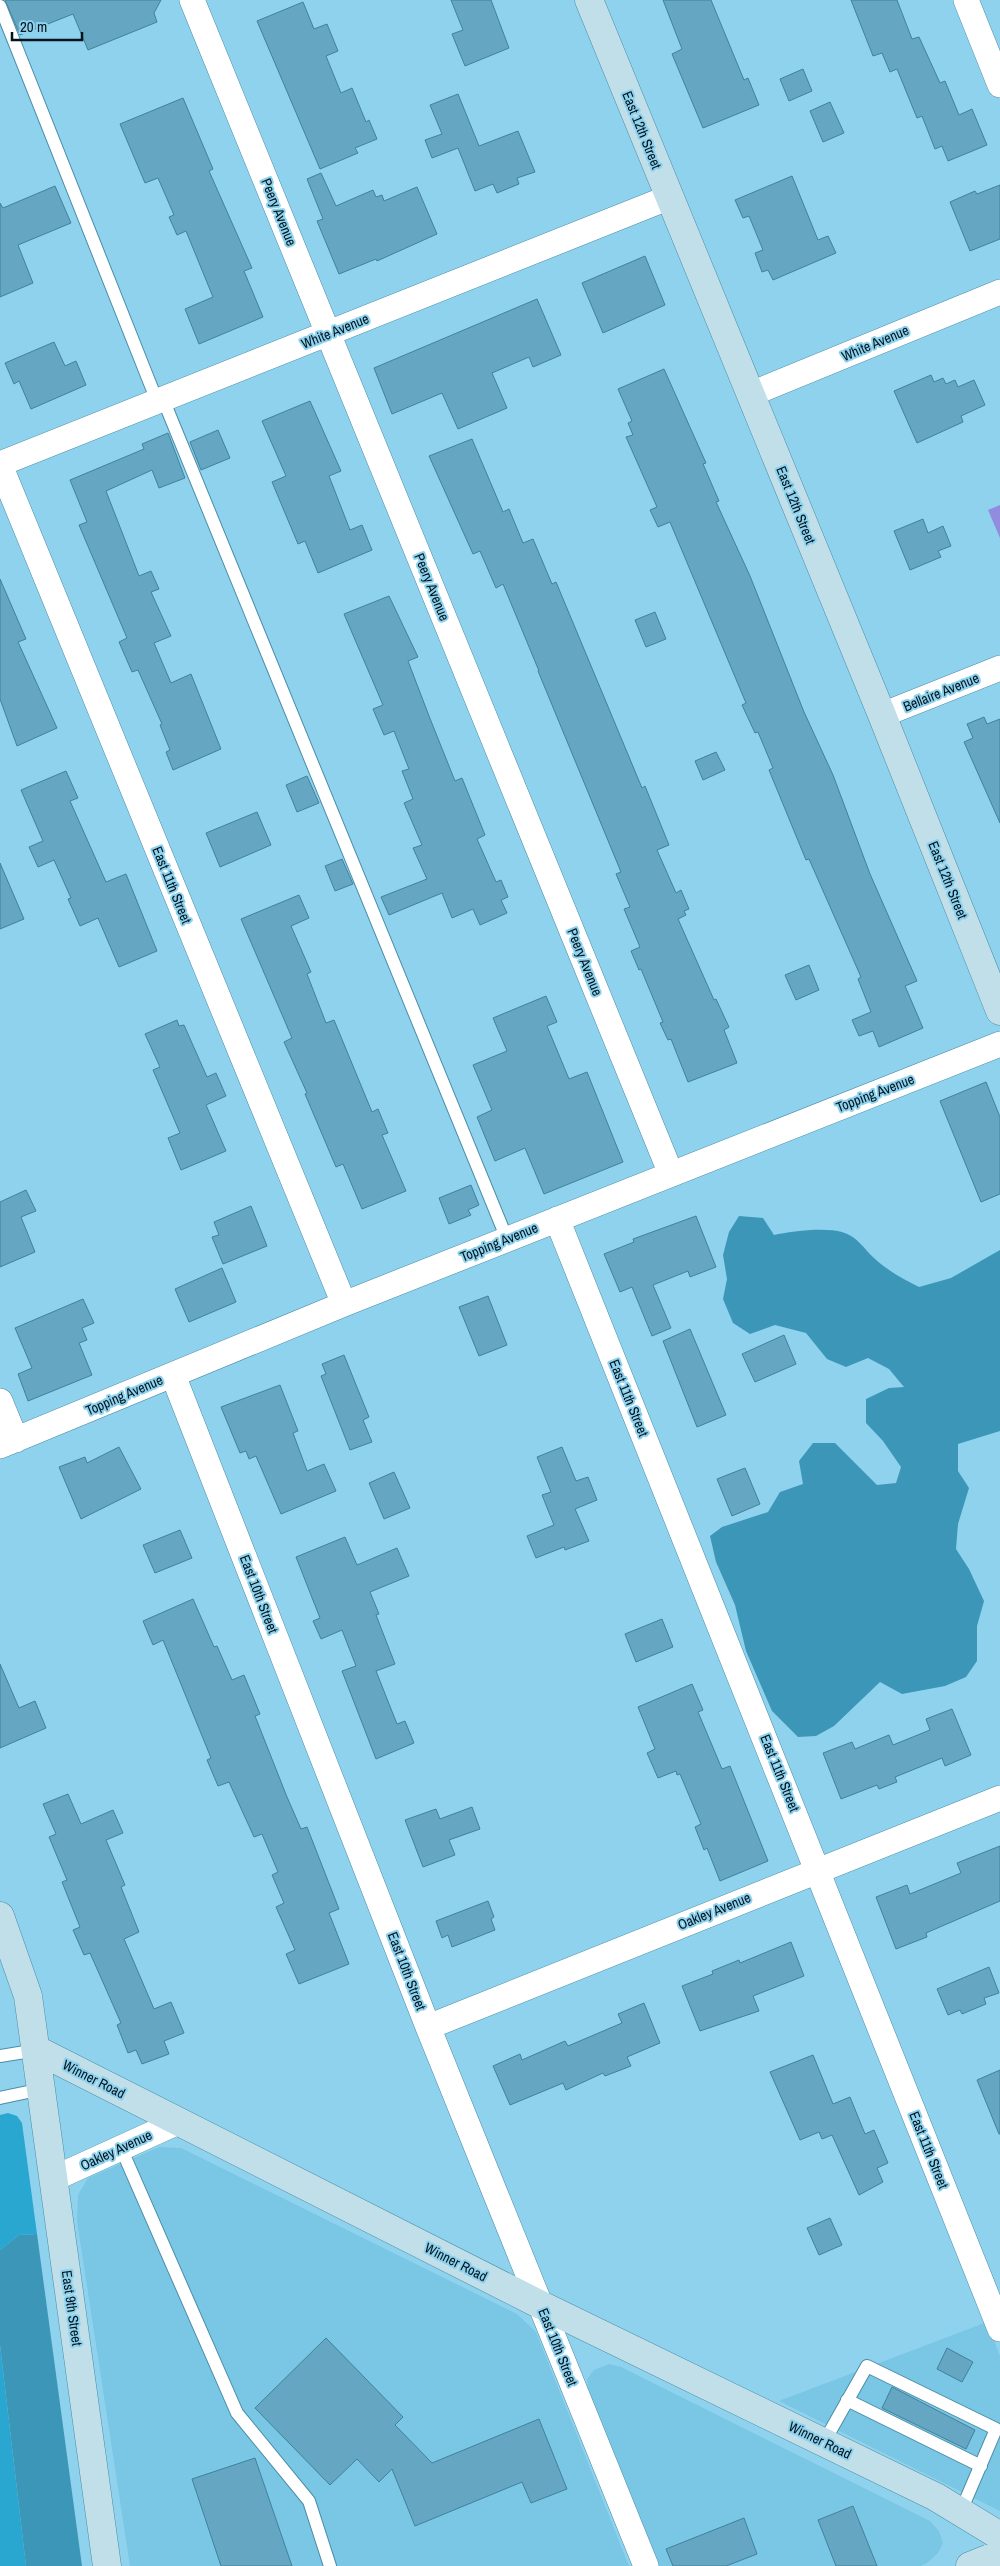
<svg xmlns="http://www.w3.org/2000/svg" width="1000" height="2566" viewBox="0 0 1000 2566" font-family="'Archivo Narrow',sans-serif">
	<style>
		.built { fill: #7ac6e5 }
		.green { fill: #29a7d0 }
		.forest { fill: #3c96b7 }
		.water { fill: #918ce0 }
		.building { fill: #65a7c2; stroke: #3f829b }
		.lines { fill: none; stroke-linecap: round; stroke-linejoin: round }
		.lane-casing { stroke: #4b8da7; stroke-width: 14 }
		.street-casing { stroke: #4b8da7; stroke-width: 26 }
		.secondary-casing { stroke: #4b8da7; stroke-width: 29 }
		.lane { stroke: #fff; stroke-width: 12 }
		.street { stroke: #fff; stroke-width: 25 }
		.secondary { stroke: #c1dfe9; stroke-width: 28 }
		.labels { text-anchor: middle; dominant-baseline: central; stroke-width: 4; stroke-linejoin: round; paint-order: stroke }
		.street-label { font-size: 14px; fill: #00141d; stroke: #8fd2ee }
	</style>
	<rect width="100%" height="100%" fill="#8fd2ee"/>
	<path class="built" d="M 159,2147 L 181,2148 L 517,2314 L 536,2332 L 629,2566 L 130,2566 L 77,2221 L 78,2195 L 88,2178 Z
		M 987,2322 L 1000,2356 L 1000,2511 L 779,2401 Z
		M 609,2364 L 621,2367 L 930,2521 L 939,2531 L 943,2543 L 938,2553 L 927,2563 L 921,2566 L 656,2566 L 588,2389 L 587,2379 L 594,2370 Z"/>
	<path class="green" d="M 8,2113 L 17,2116 L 22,2123 L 37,2234 L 19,2235 L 0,2250 L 0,2115 Z
		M 0,2345 L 26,2566 L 0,2566 Z"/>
	<path class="forest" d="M 739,1216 L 763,1218 L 774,1235 C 790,1231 826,1227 842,1232 C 857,1236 864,1249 874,1258 C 888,1271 903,1279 919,1287 L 951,1278 L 1000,1250 L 1000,1431 L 958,1444 L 958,1471 L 969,1488 L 958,1524 L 956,1549 L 969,1569 L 984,1601 L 977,1626 L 977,1661 L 966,1677 L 945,1686 L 902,1694 L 880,1682 L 834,1726 L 816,1736 L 798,1737 L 772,1711 L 746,1651 L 735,1605 L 716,1562 L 710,1536 L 722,1527 L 768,1512 L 780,1492 L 803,1484 L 799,1461 L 813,1443 L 835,1443 L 877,1485 L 896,1483 L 901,1467 L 883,1441 L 866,1423 L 866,1399 L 889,1388 L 904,1387 L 889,1369 L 868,1358 L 846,1367 L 827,1359 L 806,1333 L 775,1325 L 750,1334 L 733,1323 L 723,1299 L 727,1279 L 723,1255 L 729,1232 Z
		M 37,2234 L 82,2566 L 26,2566 L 0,2345 L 0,2250 L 19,2235 Z"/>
	<path class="water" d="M 1000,505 L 1000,538 L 988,510 Z"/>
	<path class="building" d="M 5,0 L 161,0 L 154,13 L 157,22 L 88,50 L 73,14 L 20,35 Z
		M 451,0 L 491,0 L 509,48 L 465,66 L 452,34 L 463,30 Z
		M 663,0 L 711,0 L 744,80 L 748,78 L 759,105 L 703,128 L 672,54 L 682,49 Z
		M 851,0 L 897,0 L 912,39 L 919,37 L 940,83 L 945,81 L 959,115 L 972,109 L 987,145 L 948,161 L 942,146 L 935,149 L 922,116 L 917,118 L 897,69 L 890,72 L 882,53 L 873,56 Z
		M 303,2 L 314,29 L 327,24 L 338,51 L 326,56 L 341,93 L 352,88 L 366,122 L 369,120 L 377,139 L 355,148 L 358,153 L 320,169 L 257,21 Z
		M 803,69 L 812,91 L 789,101 L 780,79 Z
		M 458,94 L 479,146 L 518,131 L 535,172 L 517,178 L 519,184 L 497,193 L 493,184 L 475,191 L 458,148 L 432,158 L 425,140 L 442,134 L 430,105 Z
		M 183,98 L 213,169 L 209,171 L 252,268 L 244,271 L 263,317 L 199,344 L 185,309 L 213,297 L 186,231 L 177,235 L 169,217 L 174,215 L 158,178 L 145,183 L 120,124 Z
		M 830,102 L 844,133 L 823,142 L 810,111 Z
		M 321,173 L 336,206 L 373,190 L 376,197 L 382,195 L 384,201 L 417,187 L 437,234 L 377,261 L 376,259 L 339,274 L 317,221 L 323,219 L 307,179 Z
		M 792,176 L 818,240 L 828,236 L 836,253 L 773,280 L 768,270 L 762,272 L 755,253 L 763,250 L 749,216 L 743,218 L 735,200 Z
		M 1000,185 L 1000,239 L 970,251 L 950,202 L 975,191 L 977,194 Z
		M 55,186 L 71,223 L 18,245 L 33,283 L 0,297 L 0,203 L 3,208 Z
		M 645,256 L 665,305 L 603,333 L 582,283 Z
		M 537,299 L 561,355 L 533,367 L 529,357 L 492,373 L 507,408 L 458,429 L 442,393 L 392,414 L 374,368 Z
		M 54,342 L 65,366 L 76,361 L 86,385 L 31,409 L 19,381 L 14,384 L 5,363 Z
		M 664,369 L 706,463 L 703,464 L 719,501 L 716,502 L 750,576 L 804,712 L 833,775 L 870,874 L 917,981 L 905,986 L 923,1028 L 879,1047 L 873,1031 L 859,1036 L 852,1020 L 871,1012 L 858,979 L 861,977 L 809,859 L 806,860 L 769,770 L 773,768 L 758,732 L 755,733 L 742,705 L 746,703 L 670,522 L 658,527 L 650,510 L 657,507 L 626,437 L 633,435 L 628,423 L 632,421 L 618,389 Z
		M 931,375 L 934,382 L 943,378 L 946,384 L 955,380 L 958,387 L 974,380 L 985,405 L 961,416 L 963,422 L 917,443 L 894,391 Z
		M 310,401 L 341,471 L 329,476 L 350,530 L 362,525 L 372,550 L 318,573 L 305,541 L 298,544 L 272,482 L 286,476 L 262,421 Z
		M 218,430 L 230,458 L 201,470 L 190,442 Z
		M 168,433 L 185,478 L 159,488 L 152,470 L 106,491 L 139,576 L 151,571 L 159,589 L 151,592 L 171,636 L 154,643 L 171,683 L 191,674 L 221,749 L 173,770 L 166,752 L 170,750 L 160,725 L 162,724 L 138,670 L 132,672 L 119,642 L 127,638 L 79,525 L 87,522 L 70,480 L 144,449 L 142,444 Z
		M 472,439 L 503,512 L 509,509 L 523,543 L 533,539 L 552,584 L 556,582 L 642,788 L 645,786 L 669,845 L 657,850 L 676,893 L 681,890 L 689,909 L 684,911 L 686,915 L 678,919 L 714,1000 L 716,999 L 729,1027 L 724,1030 L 737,1063 L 688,1082 L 671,1039 L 668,1040 L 660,1023 L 663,1022 L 641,969 L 639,970 L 631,951 L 640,947 L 624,909 L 630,907 L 616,874 L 621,872 L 538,671 L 539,671 L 503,584 L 496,588 L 480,551 L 473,554 L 429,456 Z
		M 923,519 L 928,533 L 943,526 L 951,546 L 938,551 L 941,557 L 910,570 L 894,531 Z
		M 0,579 L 26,639 L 18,642 L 57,728 L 17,746 L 0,699 Z
		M 389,596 L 418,657 L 408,661 L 429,716 L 455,781 L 462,778 L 485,835 L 477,839 L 496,882 L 501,880 L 508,897 L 501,900 L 507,913 L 480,925 L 473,909 L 452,918 L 442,893 L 389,915 L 381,897 L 427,879 L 413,848 L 422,845 L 404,803 L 413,799 L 402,771 L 409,769 L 394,731 L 384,735 L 373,709 L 383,705 L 344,614 Z
		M 655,612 L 666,639 L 646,647 L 635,620 Z
		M 984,717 L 987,724 L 1000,719 L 1000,823 L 964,742 L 973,738 L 967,724 Z
		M 716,752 L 725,770 L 703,780 L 695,761 Z
		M 66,771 L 78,798 L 70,801 L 106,882 L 126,874 L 157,951 L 119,967 L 98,918 L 80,926 L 68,899 L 71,898 L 54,860 L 38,867 L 29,847 L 43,841 L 21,790 Z
		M 307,776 L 319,803 L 297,812 L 286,785 Z
		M 257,812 L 271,845 L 220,867 L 206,833 Z
		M 342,859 L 353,884 L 335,891 L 325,866 Z
		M 0,863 L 24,919 L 0,929 Z
		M 299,895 L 309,918 L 291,926 L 311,972 L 307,974 L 326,1023 L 334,1020 L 372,1112 L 378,1109 L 388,1133 L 382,1135 L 406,1191 L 362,1209 L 343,1164 L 336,1167 L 305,1094 L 307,1093 L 284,1042 L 292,1038 L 241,919 Z
		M 809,965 L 819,990 L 796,1000 L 785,975 Z
		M 546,996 L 557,1022 L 547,1026 L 569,1079 L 587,1072 L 623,1162 L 544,1194 L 525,1148 L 495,1161 L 477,1117 L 492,1110 L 473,1065 L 507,1051 L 493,1018 Z
		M 177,1020 L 179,1026 L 184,1025 L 207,1077 L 216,1073 L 226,1096 L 206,1105 L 226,1151 L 181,1170 L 168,1138 L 180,1133 L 153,1070 L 160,1067 L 145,1034 Z
		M 986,1082 L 1000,1117 L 1000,1194 L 981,1202 L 940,1101 Z
		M 471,1185 L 479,1205 L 468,1210 L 471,1215 L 449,1224 L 439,1198 Z
		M 26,1190 L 36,1211 L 21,1217 L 35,1252 L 0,1267 L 0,1202 Z
		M 251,1206 L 267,1246 L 223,1264 L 212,1237 L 219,1235 L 214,1222 Z
		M 696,1216 L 716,1267 L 690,1277 L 688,1271 L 653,1285 L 671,1328 L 652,1336 L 632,1287 L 620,1292 L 604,1254 L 634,1242 L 633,1239 Z
		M 222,1268 L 236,1302 L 189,1322 L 175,1289 Z
		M 488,1296 L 507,1345 L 479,1356 L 459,1307 Z
		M 83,1299 L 94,1323 L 82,1328 L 87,1340 L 79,1343 L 92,1375 L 28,1401 L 18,1374 L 32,1368 L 15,1328 Z
		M 690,1329 L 726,1415 L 697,1427 L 663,1341 Z
		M 784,1335 L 796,1364 L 755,1382 L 742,1354 Z
		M 344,1355 L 369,1417 L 363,1420 L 372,1442 L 350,1450 L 321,1376 L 326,1374 L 322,1364 Z
		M 280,1385 L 298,1431 L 293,1433 L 307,1471 L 324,1464 L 336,1491 L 281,1514 L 256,1456 L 249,1459 L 246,1451 L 240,1453 L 221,1407 Z
		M 119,1447 L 141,1489 L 81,1519 L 59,1467 L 85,1457 L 87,1463 Z
		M 562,1447 L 576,1481 L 588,1477 L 597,1500 L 575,1509 L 589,1541 L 565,1550 L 564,1547 L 536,1558 L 527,1536 L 554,1525 L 542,1495 L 551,1492 L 537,1457 Z
		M 745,1468 L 760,1504 L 732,1516 L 717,1479 Z
		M 394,1472 L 410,1508 L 384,1519 L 369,1483 Z
		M 180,1530 L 192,1558 L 155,1573 L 143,1545 Z
		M 345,1537 L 357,1565 L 397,1548 L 409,1576 L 370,1592 L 379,1614 L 376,1615 L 395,1664 L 376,1671 L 397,1724 L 405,1721 L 414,1743 L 376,1759 L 342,1671 L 356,1666 L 342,1630 L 321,1639 L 313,1621 L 320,1618 L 296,1557 Z
		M 193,1599 L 214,1647 L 217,1646 L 232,1680 L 244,1675 L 260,1714 L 255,1716 L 287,1797 L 301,1829 L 307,1827 L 339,1909 L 329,1913 L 349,1964 L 299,1984 L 286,1954 L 295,1950 L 276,1907 L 284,1903 L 272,1875 L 278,1872 L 262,1834 L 254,1837 L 229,1782 L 218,1786 L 207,1760 L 211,1758 L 163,1640 L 153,1645 L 143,1621 Z
		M 662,1619 L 673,1647 L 636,1662 L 625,1634 Z
		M 0,1664 L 19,1708 L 35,1701 L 46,1728 L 0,1748 Z
		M 692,1684 L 703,1710 L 698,1712 L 722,1769 L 730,1766 L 768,1861 L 720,1881 L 707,1848 L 704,1850 L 695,1827 L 701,1824 L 680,1774 L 677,1775 L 676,1771 L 658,1778 L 647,1753 L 655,1749 L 638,1707 Z
		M 952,1709 L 971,1755 L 945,1766 L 942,1758 L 895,1777 L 897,1782 L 879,1789 L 877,1785 L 841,1799 L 823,1753 L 852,1742 L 855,1749 L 889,1735 L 893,1745 L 930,1730 L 926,1719 Z
		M 68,1794 L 81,1824 L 113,1810 L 123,1833 L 106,1840 L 125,1885 L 121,1887 L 139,1932 L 124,1939 L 154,2009 L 171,2002 L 184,2033 L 164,2041 L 169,2054 L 142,2064 L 136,2050 L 128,2053 L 117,2025 L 121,2023 L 90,1953 L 84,1955 L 73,1930 L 80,1927 L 62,1882 L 67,1880 L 49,1837 L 56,1834 L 43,1804 Z
		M 472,1807 L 480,1829 L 449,1840 L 455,1855 L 423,1867 L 405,1820 L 436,1809 L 440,1819 Z
		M 1000,1846 L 1000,1901 L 926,1933 L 927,1937 L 896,1949 L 876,1897 L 907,1885 L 910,1894 L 961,1873 L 957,1863 Z
		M 488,1901 L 494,1917 L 491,1919 L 495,1930 L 452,1947 L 448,1935 L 442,1938 L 436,1921 Z
		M 791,1942 L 804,1976 L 753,1996 L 759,2011 L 700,2031 L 682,1986 L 713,1974 L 712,1971 L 739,1960 L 740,1963 Z
		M 989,1967 L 999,1993 L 984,1998 L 986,2004 L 962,2014 L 960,2010 L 948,2015 L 937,1989 Z
		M 644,2003 L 660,2043 L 627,2057 L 631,2066 L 605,2076 L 603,2073 L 566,2090 L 563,2083 L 510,2105 L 493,2066 L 520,2054 L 522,2060 L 565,2041 L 568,2046 L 622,2023 L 618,2014 Z
		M 813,2055 L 833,2104 L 850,2097 L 865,2134 L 874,2130 L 888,2163 L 877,2168 L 883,2182 L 859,2195 L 832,2135 L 822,2139 L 819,2132 L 800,2140 L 770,2072 Z
		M 1000,2070 L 1000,2134 L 999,2134 L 977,2080 Z
		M 830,2218 L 842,2245 L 819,2255 L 807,2228 Z
		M 326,2338 L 403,2417 L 395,2425 L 432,2463 L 539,2419 L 567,2489 L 531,2503 L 522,2482 L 415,2526 L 392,2469 L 379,2482 L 357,2459 L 330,2485 L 255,2408 Z
		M 947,2348 L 973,2362 L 962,2382 L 937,2369 Z
		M 892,2387 L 975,2430 L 966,2449 L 882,2408 Z
		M 255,2458 L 292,2566 L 221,2566 L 192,2479 Z
		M 853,2506 L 877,2566 L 836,2566 L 818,2520 Z
		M 744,2518 L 757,2554 L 726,2566 L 673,2566 L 666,2549 Z"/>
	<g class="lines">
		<defs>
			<path id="lane" d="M 0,6 L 157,401
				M 163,399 L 507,1239
				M 0,2056 L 37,2050
				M 0,2098 L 42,2089
				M 121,2148 L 237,2413 L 309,2501 L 330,2566
				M 847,2400 L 981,2466
				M 824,2442 L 867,2366 L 996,2429 L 961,2511"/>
			<path id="street" d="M 192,0 L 671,1174
				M 966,0 L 1000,85
				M 751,394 L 1000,292
				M 0,464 L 670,197
				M 0,465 L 344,1304
				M 882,715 L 1000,668
				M 557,1219 L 1000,2329
				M 173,1375 L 428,2027 L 646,2566
				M 0,1401 L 16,1440
				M 0,1446 L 344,1304 L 1000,1044
				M 428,2027 L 1000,1798
				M 55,2178 L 178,2122"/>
			<path id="secondary" d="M 589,0 L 882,715 L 1000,1011
				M 0,1916 L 28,1996 L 107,2566
				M 37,2050 L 541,2305 L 936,2497 L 1000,2536
				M 970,2566 L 1000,2554"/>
		</defs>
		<use href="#lane" class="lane-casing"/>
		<use href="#street" class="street-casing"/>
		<use href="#secondary" class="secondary-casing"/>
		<use href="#lane" class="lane"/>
		<use href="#street" class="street"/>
		<use href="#secondary" class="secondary"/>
	</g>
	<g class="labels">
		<g class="street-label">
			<text transform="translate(642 130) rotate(68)">East 12th Street</text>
			<text transform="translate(279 212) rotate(68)">Peery Avenue</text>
			<text transform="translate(335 331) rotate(-22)">White Avenue</text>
			<text transform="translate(875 343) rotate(-23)">White Avenue</text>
			<text transform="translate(796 505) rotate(68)">East 12th Street</text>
			<text transform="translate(432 587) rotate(68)">Peery Avenue</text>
			<text transform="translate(941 692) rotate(-22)">Bellaire Avenue</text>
			<text transform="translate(948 880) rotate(68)">East 12th Street</text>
			<text transform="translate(172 885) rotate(68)">East 11th Street</text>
			<text transform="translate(585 962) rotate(68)">Peery Avenue</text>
			<text transform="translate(875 1093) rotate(-21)">Topping Avenue</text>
			<text transform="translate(499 1242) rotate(-22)">Topping Avenue</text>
			<text transform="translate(124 1395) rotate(-23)">Topping Avenue</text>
			<text transform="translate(629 1398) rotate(68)">East 11th Street</text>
			<text transform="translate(259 1594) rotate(69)">East 10th Street</text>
			<text transform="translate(780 1773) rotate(68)">East 11th Street</text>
			<text transform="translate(714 1911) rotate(-22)">Oakley Avenue</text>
			<text transform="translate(407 1971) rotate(69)">East 10th Street</text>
			<text transform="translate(94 2079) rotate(27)">Winner Road</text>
			<text transform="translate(116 2150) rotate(-25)">Oakley Avenue</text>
			<text transform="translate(929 2150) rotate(68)">East 11th Street</text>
			<text transform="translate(456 2262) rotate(27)">Winner Road</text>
			<text transform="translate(72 2308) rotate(82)">East 9th Street</text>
			<text transform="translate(558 2347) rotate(68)">East 10th Street</text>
			<text transform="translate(820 2440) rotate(26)">Winner Road</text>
		</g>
	</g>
	<path d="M12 32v8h70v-8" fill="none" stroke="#00141d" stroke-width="2.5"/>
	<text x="20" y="32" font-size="15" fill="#00141d" stroke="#8fd2ee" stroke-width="4" paint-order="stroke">20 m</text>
</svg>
